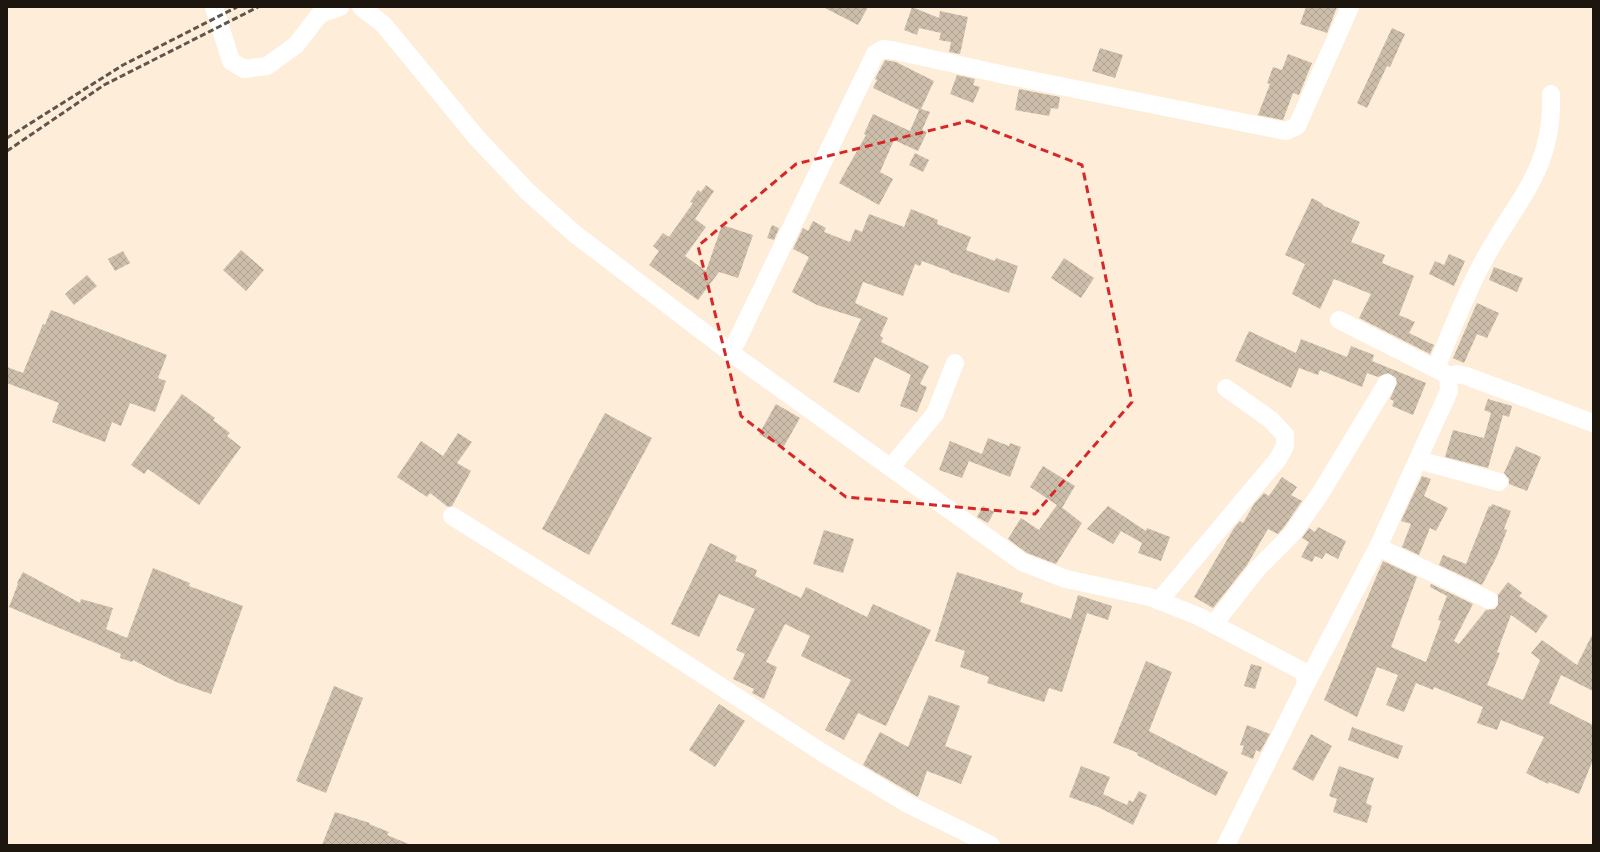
<svg xmlns="http://www.w3.org/2000/svg" width="1600" height="852" viewBox="0 0 1600 852" font-family="Literata,serif">
	<style>
		.building { fill: url(#building-cross-hatch) }
		.lines { fill: none; stroke-linecap: round; stroke-linejoin: round }
		.minor { stroke: #fff; stroke-width: 18 }
		.rail { stroke: #5f564b; stroke-width: 3; stroke-dasharray: 6 3; stroke-linecap: butt }
		.marked { fill: none; stroke: #d62828; stroke-width: 3; stroke-dasharray: 8 5; stroke-linejoin: round }
	</style>
	<defs>
		<pattern id="building-cross-hatch" width="8" height="8" patternUnits="userSpaceOnUse"><rect width="8" height="8" fill="#cdbeab"/><path d="M0 0l8 8M0 8l8-8" fill="none" stroke="#afa392"/></pattern>
	</defs>
	<rect width="100%" height="100%" fill="#fdedd9"/>
	<path class="building" d="M 823,7 L 868,7 L 858,25 Z
		M 912,7 L 939,18 L 940,11 L 968,17 L 960,54 L 949,52 L 951,42 L 939,40 L 941,33 L 919,28 L 917,35 L 904,30 Z
		M 1306,7 L 1337,7 L 1327,33 L 1300,24 Z
		M 1392,28 L 1405,34 L 1390,67 L 1387,66 L 1367,108 L 1357,103 Z
		M 1100,48 L 1123,55 L 1115,78 L 1092,71 Z
		M 1288,54 L 1312,63 L 1299,95 L 1293,93 L 1283,120 L 1258,115 L 1270,84 L 1267,83 L 1273,67 L 1282,70 Z
		M 885,60 L 896,62 L 934,81 L 921,109 L 930,112 L 922,130 L 927,132 L 918,151 L 894,140 L 880,172 L 893,179 L 879,205 L 839,183 L 866,135 L 864,134 L 873,114 L 910,131 L 919,110 L 873,88 L 877,80 L 875,79 Z
		M 957,75 L 975,79 L 973,85 L 980,87 L 973,103 L 950,94 Z
		M 1019,89 L 1060,97 L 1058,109 L 1051,108 L 1049,116 L 1015,110 Z
		M 915,153 L 929,160 L 923,172 L 909,165 Z
		M 706,185 L 714,191 L 695,219 L 706,227 L 685,256 L 706,271 L 722,225 L 753,235 L 738,278 L 719,272 L 698,300 L 649,265 L 659,251 L 653,246 L 663,233 L 669,237 L 693,203 L 690,202 L 698,190 L 701,192 Z
		M 1312,198 L 1323,204 L 1322,205 L 1360,222 L 1351,242 L 1385,255 L 1382,263 L 1414,276 L 1399,315 L 1415,322 L 1409,333 L 1434,345 L 1430,354 L 1359,318 L 1371,294 L 1334,279 L 1320,309 L 1292,294 L 1305,264 L 1285,255 Z
		M 911,209 L 938,220 L 937,224 L 971,237 L 966,250 L 995,261 L 996,258 L 1018,266 L 1009,293 L 949,272 L 949,271 L 922,261 L 920,266 L 915,264 L 903,296 L 863,282 L 855,303 L 888,318 L 880,336 L 883,338 L 881,342 L 929,366 L 920,384 L 927,387 L 917,412 L 900,406 L 911,375 L 875,357 L 859,393 L 833,382 L 861,319 L 817,305 L 792,292 L 809,257 L 793,249 L 803,228 L 808,231 L 813,221 L 826,228 L 824,232 L 850,242 L 855,229 L 862,232 L 869,214 L 904,227 Z
		M 772,225 L 779,228 L 774,240 L 767,238 Z
		M 241,250 L 264,270 L 246,291 L 223,270 Z
		M 123,251 L 130,263 L 115,271 L 108,259 Z
		M 1449,254 L 1465,261 L 1454,286 L 1429,274 L 1435,261 L 1444,265 Z
		M 1064,258 L 1094,278 L 1081,298 L 1051,278 Z
		M 1494,267 L 1523,278 L 1517,292 L 1489,280 Z
		M 87,275 L 97,286 L 74,305 L 65,294 Z
		M 1477,303 L 1499,313 L 1487,338 L 1477,334 L 1464,363 L 1453,358 Z
		M 51,310 L 167,355 L 158,378 L 166,381 L 155,412 L 130,403 L 121,426 L 112,422 L 105,442 L 52,422 L 59,403 L 7,383 L 7,367 L 23,373 L 43,324 L 45,325 Z
		M 1249,331 L 1296,353 L 1301,339 L 1347,357 L 1351,346 L 1374,355 L 1372,361 L 1426,383 L 1413,415 L 1392,406 L 1394,401 L 1390,399 L 1397,383 L 1396,378 L 1388,373 L 1378,377 L 1367,373 L 1362,387 L 1320,370 L 1318,375 L 1299,368 L 1291,388 L 1235,361 Z
		M 182,394 L 215,418 L 213,420 L 230,433 L 227,436 L 241,447 L 199,505 L 148,469 L 144,474 L 131,465 Z
		M 1488,399 L 1512,406 L 1509,417 L 1503,415 L 1488,468 L 1445,457 L 1453,430 L 1484,438 L 1491,413 L 1484,410 Z
		M 776,404 L 800,418 L 783,448 L 759,434 Z
		M 605,413 L 652,438 L 589,555 L 542,529 Z
		M 458,433 L 472,442 L 457,463 L 471,471 L 452,506 L 448,507 L 430,493 L 427,497 L 397,477 L 421,441 L 443,456 Z
		M 988,438 L 1009,446 L 1010,443 L 1021,447 L 1010,477 L 969,461 L 962,478 L 939,470 L 950,441 L 982,454 Z
		M 1516,446 L 1541,457 L 1527,491 L 1509,484 L 1509,479 L 1504,473 Z
		M 1043,466 L 1075,486 L 1062,508 L 1060,506 L 1082,523 L 1056,564 L 1027,553 L 1008,539 L 1021,518 L 1039,530 L 1057,505 L 1030,487 Z
		M 1422,476 L 1431,479 L 1424,496 L 1448,508 L 1436,531 L 1430,528 L 1419,555 L 1402,547 L 1411,524 L 1401,521 Z
		M 1282,477 L 1297,487 L 1291,495 L 1302,501 L 1284,527 L 1278,534 L 1268,529 L 1247,565 L 1213,608 L 1194,597 L 1234,528 L 1240,521 L 1243,523 L 1254,504 L 1264,493 L 1269,496 Z
		M 1492,504 L 1511,511 L 1504,529 L 1507,530 L 1497,556 L 1482,585 L 1439,565 L 1443,555 L 1466,564 L 1489,506 L 1491,507 Z
		M 983,506 L 994,512 L 988,523 L 977,517 Z
		M 1108,506 L 1146,531 L 1147,528 L 1170,537 L 1161,561 L 1138,553 L 1142,543 L 1121,531 L 1113,544 L 1087,529 Z
		M 1318,527 L 1346,541 L 1338,559 L 1326,553 L 1322,559 L 1315,556 L 1312,562 L 1301,557 L 1309,542 L 1302,538 L 1309,528 L 1315,532 Z
		M 824,530 L 854,539 L 843,573 L 813,564 Z
		M 710,543 L 737,556 L 735,561 L 757,570 L 755,576 L 801,598 L 806,587 L 867,617 L 873,604 L 931,630 L 886,726 L 858,713 L 844,740 L 825,730 L 851,680 L 801,656 L 810,636 L 785,624 L 766,662 L 777,667 L 764,699 L 752,693 L 754,689 L 733,679 L 745,654 L 736,650 L 755,609 L 719,594 L 699,637 L 671,624 Z
		M 1383,561 L 1417,577 L 1391,647 L 1426,662 L 1441,621 L 1438,620 L 1447,596 L 1430,587 L 1431,584 L 1473,604 L 1454,641 L 1459,644 L 1486,610 L 1495,609 L 1498,605 L 1498,595 L 1508,582 L 1522,593 L 1519,596 L 1548,616 L 1536,633 L 1511,615 L 1497,652 L 1500,653 L 1487,685 L 1523,700 L 1540,660 L 1531,653 L 1542,640 L 1577,665 L 1593,633 L 1593,691 L 1561,675 L 1549,703 L 1593,725 L 1593,760 L 1579,794 L 1549,782 L 1548,784 L 1526,773 L 1544,737 L 1501,720 L 1497,730 L 1477,723 L 1483,707 L 1434,687 L 1433,690 L 1416,683 L 1404,712 L 1386,705 L 1398,675 L 1377,667 L 1357,717 L 1324,700 Z
		M 153,568 L 190,583 L 189,586 L 243,606 L 211,694 L 176,682 L 133,660 L 132,662 L 120,658 L 121,654 L 9,607 L 18,584 L 17,583 L 23,572 L 80,603 L 81,599 L 113,608 L 106,629 L 127,638 Z
		M 957,572 L 1023,593 L 1020,602 L 1071,619 L 1078,595 L 1112,606 L 1108,620 L 1087,613 L 1062,692 L 1049,688 L 1044,702 L 987,683 L 989,677 L 960,667 L 965,651 L 935,641 Z
		M 1146,661 L 1172,672 L 1149,731 L 1228,772 L 1216,796 L 1137,755 L 1138,753 L 1113,743 Z
		M 1251,664 L 1262,667 L 1255,689 L 1244,686 Z
		M 334,686 L 363,698 L 326,793 L 296,781 Z
		M 929,695 L 960,706 L 945,746 L 972,756 L 961,784 L 927,771 L 918,797 L 863,765 L 880,732 L 908,747 Z
		M 719,704 L 745,721 L 715,767 L 689,750 Z
		M 1247,725 L 1270,734 L 1260,752 L 1256,750 L 1253,759 L 1241,754 L 1244,746 L 1240,745 Z
		M 1352,727 L 1403,746 L 1398,759 L 1348,740 Z
		M 1311,734 L 1332,746 L 1313,781 L 1292,769 Z
		M 1081,766 L 1110,777 L 1103,794 L 1127,805 L 1129,800 L 1133,802 L 1139,791 L 1147,795 L 1133,825 L 1098,807 L 1069,797 Z
		M 1339,766 L 1374,778 L 1366,803 L 1372,806 L 1367,823 L 1333,812 L 1337,799 L 1329,796 Z
		M 335,812 L 370,823 L 369,824 L 389,832 L 387,835 L 411,845 L 322,845 Z"/>
	<g class="lines">
		<path class="minor" d="M 214,7 L 231,61 L 244,69 L 267,66 L 296,45 L 320,14 L 340,7
			M 361,7 L 384,25 L 477,138 L 528,192 L 575,234 L 731,353 L 1022,562 L 1066,579 L 1150,597 L 1200,617 L 1304,672 L 1306,684 L 1226,845
			M 731,353 L 875,54 L 883,49 L 896,51 L 1005,75 L 1286,131 L 1297,126 L 1350,7
			M 1436,368 C 1451,332 1465,294 1484,260 C 1517,199 1554,169 1551,94
			M 1448,376 L 1458,374 L 1466,376 L 1593,423
			M 1418,460 L 1499,482
			M 891,467 L 935,414 L 955,363
			M 452,516 L 634,630 L 826,755 L 908,804 L 991,845
			M 1378,547 L 1489,600
			M 1159,601 L 1278,459 L 1285,446 L 1285,435 L 1271,420 L 1226,388
			M 1214,624 L 1258,568 L 1292,534 L 1320,494 L 1387,383
			M 1306,684 L 1378,547 L 1449,391 L 1448,376 L 1446,374 L 1339,320"/>
		<path class="rail" d="M 7,138 L 123,65 L 237,7
			M 7,151 L 104,85 L 258,7"/>
	</g>
	<path class="marked" d="M 968,121 L 1082,165 L 1132,402 L 1035,514 L 846,497 L 741,416 L 698,246 L 796,164 Z"/>
	<rect width="1600" height="852" fill="none" stroke="#1c160f" stroke-width="16"/>
</svg>
